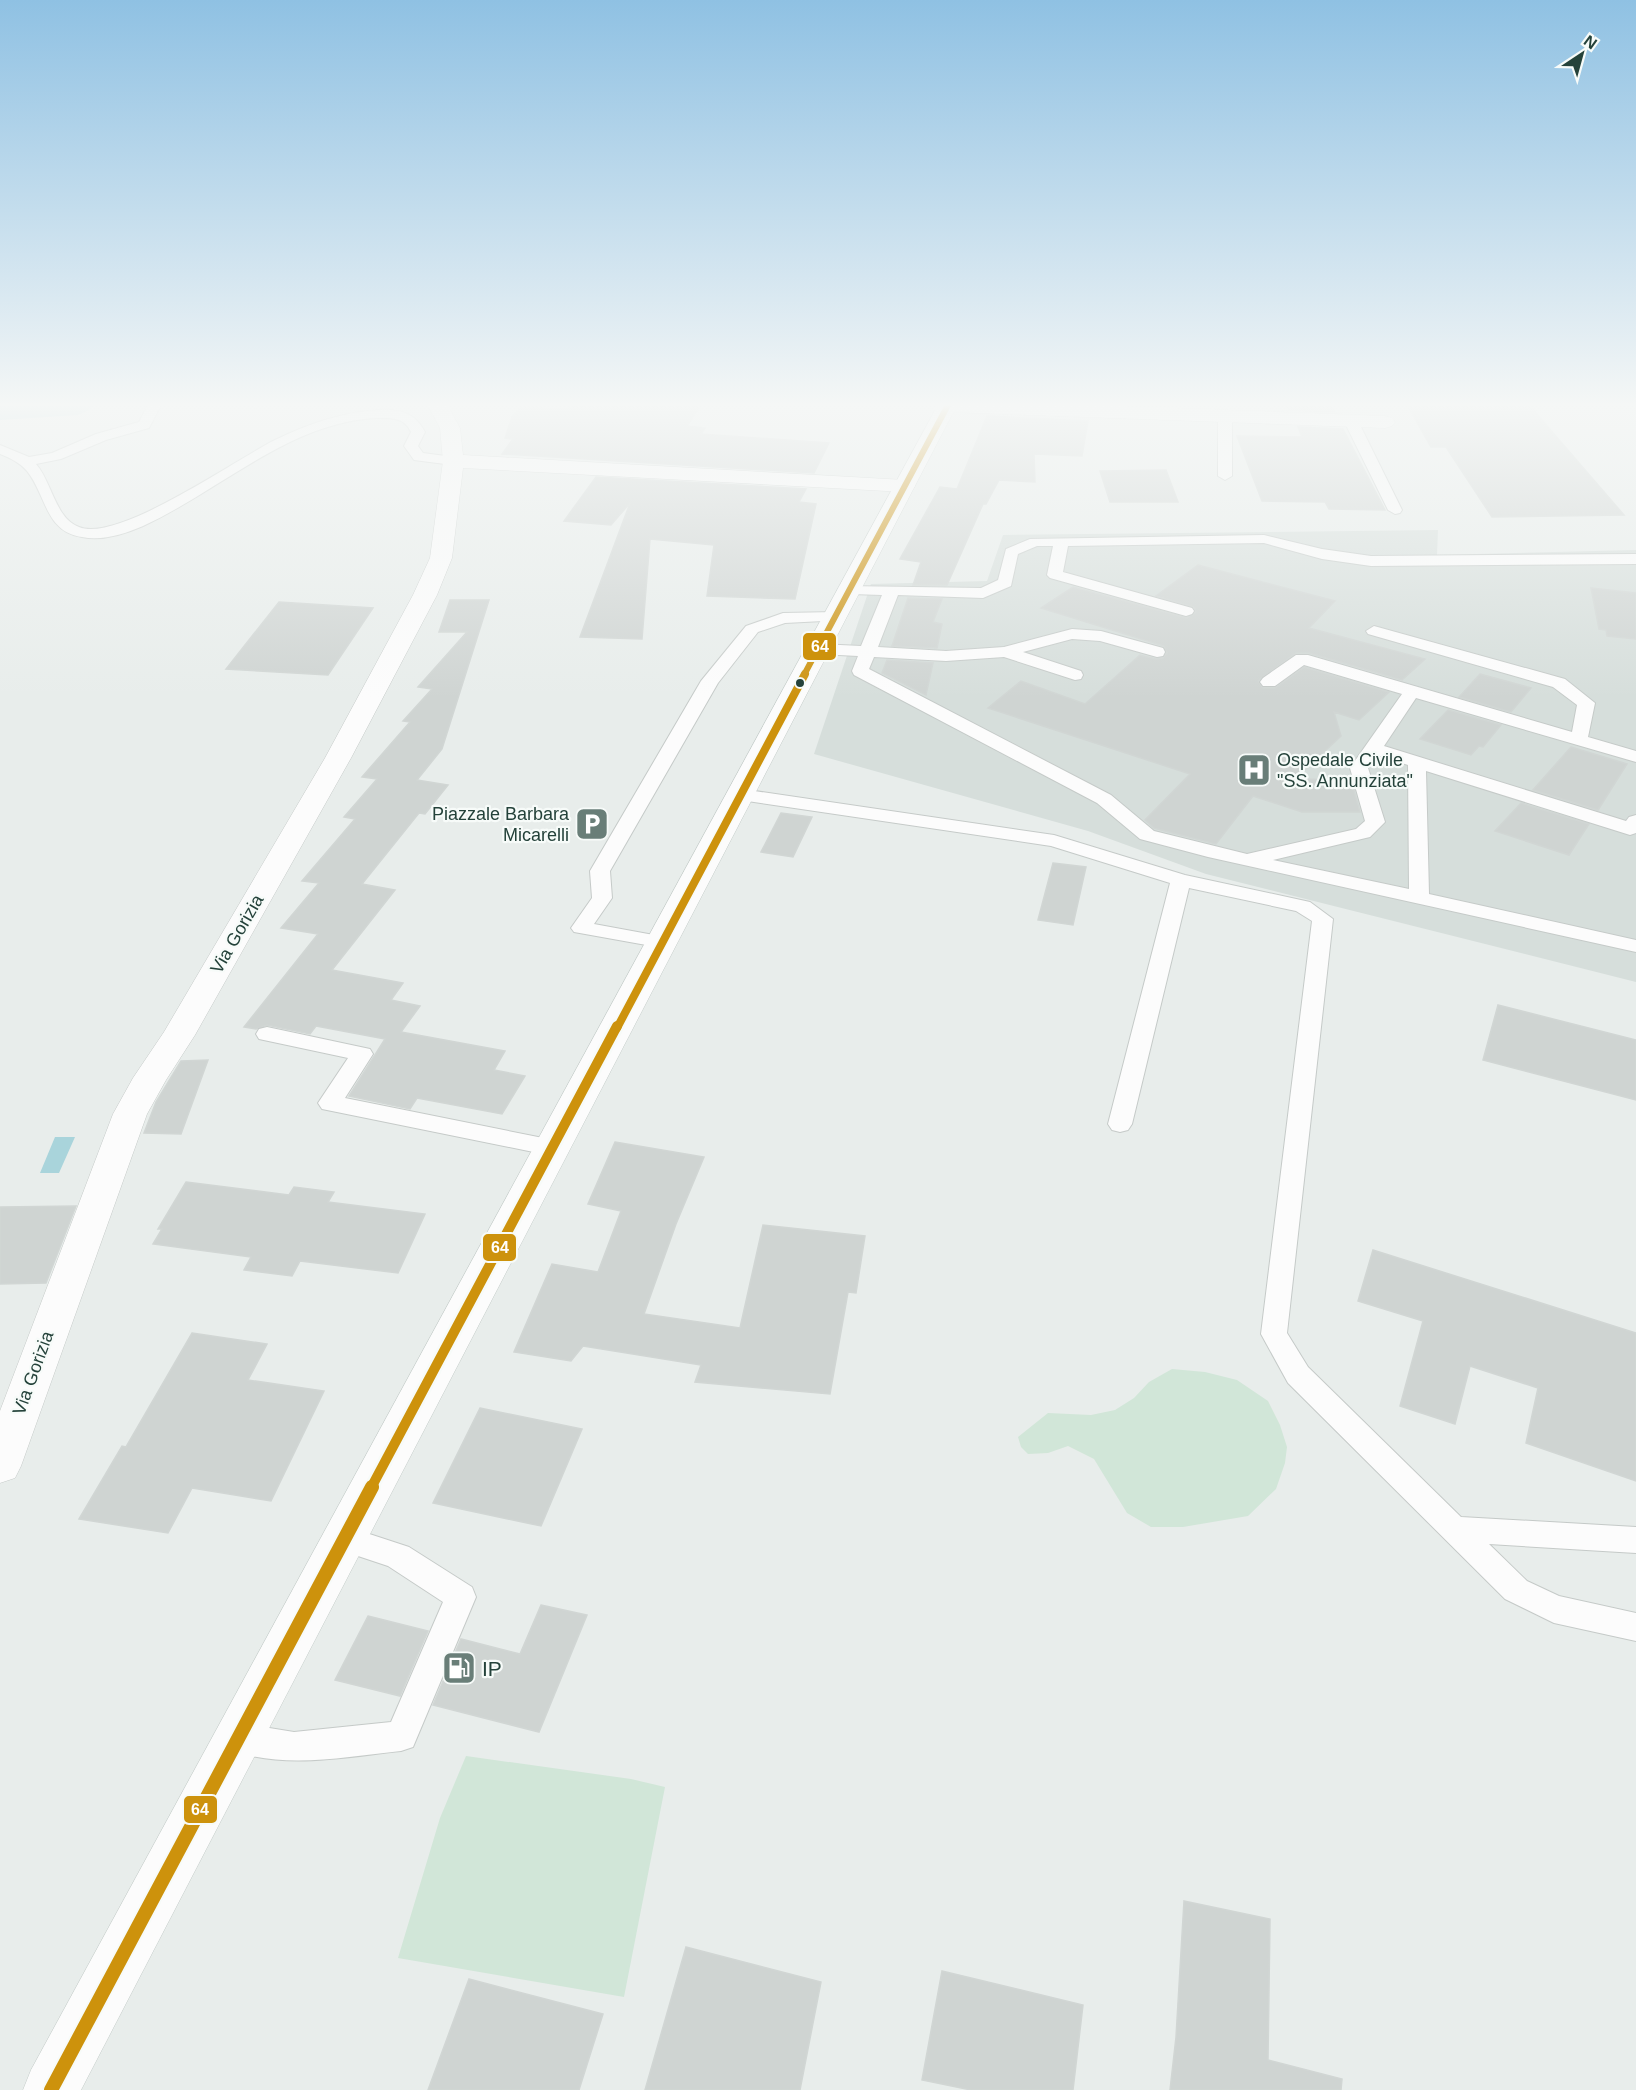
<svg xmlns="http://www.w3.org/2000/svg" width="1636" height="2090" viewBox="0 0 1636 2090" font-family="Helvetica,sans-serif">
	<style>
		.built { fill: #d6dedb }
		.green { fill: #d1e6d8 }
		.water { fill: #a9d4db }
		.building { fill: #cfd4d2; stroke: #d1d6d4; stroke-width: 1.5 }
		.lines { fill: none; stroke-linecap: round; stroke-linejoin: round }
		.service-casing { stroke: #c5cac8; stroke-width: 2 }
		.minor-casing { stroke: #c5cac8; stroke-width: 1 }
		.secondary-casing { stroke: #c3cbc8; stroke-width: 1 }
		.service { fill: #fcfcfc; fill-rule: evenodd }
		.minor { fill: #fcfcfc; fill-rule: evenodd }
		.secondary { fill: #fcfcfc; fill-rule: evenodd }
		.bus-1-far3-casing { stroke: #f7fbf9; stroke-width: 9 }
		.bus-1-far2-casing { stroke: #f7fbf9; stroke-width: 11 }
		.bus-1-far1-casing { stroke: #f7fbf9; stroke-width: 15 }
		.bus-1-casing { stroke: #f7fbf9; stroke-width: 18 }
		.bus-1-far3 { stroke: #cd920c; stroke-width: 6 }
		.bus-1-far2 { stroke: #cd920c; stroke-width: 8 }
		.bus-1-far1 { stroke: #cd920c; stroke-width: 10 }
		.bus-1 { stroke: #cd920c; stroke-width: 14 }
		.bus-dot { fill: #24423a; stroke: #f7fbf9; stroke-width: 2 }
		.labels { text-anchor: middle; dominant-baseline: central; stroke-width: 4.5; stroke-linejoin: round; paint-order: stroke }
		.poi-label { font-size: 18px; fill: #24423a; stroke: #f7fbf9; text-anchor: start }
		.street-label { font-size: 18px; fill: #24423a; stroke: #f7fbf9 }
		.near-poi-label { font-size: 21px; fill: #24423a; stroke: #f7fbf9; text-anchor: start }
		.line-badge { stroke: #f7fbf9; stroke-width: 2 }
		.badge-label { font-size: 16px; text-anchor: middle; font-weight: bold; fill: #fff }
	</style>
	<rect width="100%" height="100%" fill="#e8edeb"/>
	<path class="built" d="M 1438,530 L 1437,555 L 1636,550 L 1636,982 L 1206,874 L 1088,831 L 814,754 L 871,584 L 987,581 L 1003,535 Z"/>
	<path class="green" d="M 1172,1369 L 1205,1372 L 1237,1380 L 1268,1401 L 1280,1425 L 1287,1447 L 1285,1463 L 1276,1489 L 1248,1516 L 1183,1527 L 1151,1527 L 1127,1513 L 1094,1459 L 1068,1446 L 1048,1453 L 1028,1454 L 1021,1447 L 1018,1437 L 1048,1413 L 1091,1415 L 1115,1410 L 1134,1398 L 1149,1382 Z
		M 466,1756 L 631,1779 L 665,1787 L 624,1997 L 398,1958 L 440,1818 Z"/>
	<path class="water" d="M 0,405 L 92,405 L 89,410 L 78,415 L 0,420 Z
		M 55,1137 L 75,1137 L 59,1173 L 40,1173 Z"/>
	<path class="building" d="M 569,405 L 701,405 L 687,426 L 705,428 L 701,434 L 829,443 L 814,473 L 502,454 L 513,439 L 505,438 L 512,417 L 521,407 L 569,409 Z
		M 1287,405 L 1331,405 L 1334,412 L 1289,410 Z
		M 1407,405 L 1529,405 L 1624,515 L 1492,517 L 1446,447 L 1431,447 Z
		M 987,416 L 1088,421 L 1082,456 L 1034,454 L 1035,482 L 999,480 L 986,504 L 983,504 L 947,585 L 913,585 L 921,562 L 900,559 L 940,487 L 957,489 Z
		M 1298,427 L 1343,429 L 1385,510 L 1329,509 L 1325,502 L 1262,501 L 1237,436 L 1302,437 Z
		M 1166,470 L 1178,502 L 1110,502 L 1100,471 Z
		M 596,477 L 806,489 L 799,502 L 816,504 L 795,599 L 707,596 L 714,545 L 650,539 L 642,639 L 580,637 L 630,503 L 611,525 L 564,521 Z
		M 1198,565 L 1335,601 L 1309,628 L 1425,659 L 1402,680 L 1309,653 L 1296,653 L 1258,681 L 1263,688 L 1275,688 L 1304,667 L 1389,692 L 1359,720 L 1334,712 L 1341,736 L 1295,779 L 1351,780 L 1360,812 L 1302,812 L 1253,796 L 1216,844 L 1165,831 L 1154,828 L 1145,820 L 1190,774 L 988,708 L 1021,681 L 1085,704 L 1140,655 L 1156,659 L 1163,658 L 1167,653 L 1164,646 L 1041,608 L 1073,587 L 1187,618 L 1196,612 L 1194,607 L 1156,596 Z
		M 1591,588 L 1636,593 L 1636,639 L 1607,636 L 1606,630 L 1599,629 Z
		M 908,598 L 942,599 L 933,622 L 942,624 L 937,648 L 892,646 Z
		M 450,600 L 489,600 L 442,749 L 417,780 L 448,785 L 425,814 L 419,813 L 362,884 L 395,890 L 332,970 L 403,983 L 391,1000 L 420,1006 L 401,1032 L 505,1051 L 494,1070 L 525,1076 L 502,1114 L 417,1098 L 410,1109 L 349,1096 L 385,1039 L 316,1026 L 310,1034 L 267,1025 L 256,1029 L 244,1027 L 318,934 L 281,928 L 319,883 L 302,881 L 355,819 L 344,817 L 377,779 L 362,777 L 410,722 L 403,721 L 432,689 L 418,687 L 467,632 L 439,632 Z
		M 279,602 L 373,608 L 328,675 L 226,669 Z
		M 887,660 L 933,663 L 926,695 L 882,673 Z
		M 1480,674 L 1531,688 L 1511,712 L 1459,697 Z
		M 1448,710 L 1501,725 L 1483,747 L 1479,746 L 1471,755 L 1420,739 Z
		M 1571,747 L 1627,764 L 1598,810 L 1533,790 Z
		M 1521,803 L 1589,824 L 1569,855 L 1495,831 Z
		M 781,813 L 812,817 L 793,857 L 761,852 Z
		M 1053,863 L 1086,867 L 1073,925 L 1038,920 Z
		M 1498,1005 L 1636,1040 L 1636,1100 L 1483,1060 Z
		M 208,1060 L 181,1134 L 144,1133 L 156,1102 L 181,1061 Z
		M 615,1142 L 704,1157 L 676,1224 L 644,1314 L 740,1328 L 763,1225 L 865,1236 L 856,1293 L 848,1292 L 830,1394 L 695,1382 L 701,1365 L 583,1346 L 571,1361 L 514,1352 L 552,1264 L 598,1272 L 621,1211 L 588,1204 Z
		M 186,1182 L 289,1195 L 294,1187 L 334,1192 L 328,1202 L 425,1214 L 398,1273 L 300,1261 L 292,1276 L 244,1270 L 251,1257 L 153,1244 L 162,1229 L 158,1229 Z
		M 76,1206 L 46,1283 L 0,1284 L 0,1207 Z
		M 1373,1250 L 1636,1333 L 1636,1481 L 1526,1443 L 1538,1388 L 1470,1366 L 1455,1424 L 1400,1406 L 1423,1321 L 1358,1301 Z
		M 192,1333 L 267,1344 L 248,1380 L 324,1391 L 271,1501 L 192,1488 L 168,1533 L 79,1519 L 122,1446 L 126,1447 Z
		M 480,1408 L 582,1429 L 541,1526 L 433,1503 Z
		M 541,1605 L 587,1615 L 539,1732 L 433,1705 L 461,1639 L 520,1654 Z
		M 368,1616 L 428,1631 L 400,1696 L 335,1680 Z
		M 1184,1901 L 1270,1919 L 1268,2060 L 1342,2079 L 1341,2090 L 1170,2090 L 1176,2037 Z
		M 686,1947 L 821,1982 L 800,2090 L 645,2090 Z
		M 942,1971 L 1083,2005 L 1073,2090 L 971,2090 L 922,2080 Z
		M 469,1979 L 603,2014 L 579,2090 L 428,2090 Z"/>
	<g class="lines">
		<defs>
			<path id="service" d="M 148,405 L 161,405 L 149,428 L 106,440 L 61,459 L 36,464 C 52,482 55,518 79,527 C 118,543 235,460 275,440 C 308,424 342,412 379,410 C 400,409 415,413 425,432 L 418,446 L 423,453 L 453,457 L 460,461 L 453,465 L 414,460 L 404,446 L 411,432 C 404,417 392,418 377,418 C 289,422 220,491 143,526 C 125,534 102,541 82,537 C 45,532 46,494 27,471 C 19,462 10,458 0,454 L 0,445 L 29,457 L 52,453 L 96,434 L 139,422 Z
				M 1225,412 L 1232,416 L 1232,476 L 1225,480 L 1218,476 L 1218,416 Z
				M 1351,417 L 1358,421 L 1402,510 L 1400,513 L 1395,514 L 1388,510 L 1344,421 Z
				M 1264,535 L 1322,549 L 1371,556 L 1636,554 L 1636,564 L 1371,566 L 1322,559 L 1264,543 L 1068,546 L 1063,572 L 1192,608 L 1194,611 L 1192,614 L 1186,616 L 1050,578 L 1047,575 L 1053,546 L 1037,546 L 1018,554 L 1011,586 L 983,598 L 898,595 L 878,647 L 946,651 L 1004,647 L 1072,629 L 1101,631 L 1163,648 L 1165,652 L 1163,656 L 1157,657 L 1100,641 L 1072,639 L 1023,652 L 1081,671 L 1083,675 L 1081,679 L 1075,680 L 1004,657 L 946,661 L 874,657 L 869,669 L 1111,795 L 1154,831 L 1247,854 L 1356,829 L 1365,821 L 1350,768 L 1402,694 L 1304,665 L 1275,686 L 1263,686 L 1260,682 L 1263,678 L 1296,655 L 1308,655 L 1572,732 L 1577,705 L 1553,687 L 1368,634 L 1366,631 L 1374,626 L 1565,679 L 1595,703 L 1588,737 L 1636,751 L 1636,762 L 1416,698 L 1384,746 L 1626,821 L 1629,817 L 1636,815 L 1636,833 L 1630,835 L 1426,771 L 1429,894 L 1636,940 L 1636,952 L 1208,857 L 1140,839 L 1097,803 L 854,675 L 852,671 L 858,656 L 819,654 L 811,649 L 819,644 L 861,646 L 882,595 L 851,594 L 843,589 L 845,586 L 981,588 L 998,580 L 1006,549 L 1030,539 ZM 1377,755 L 1408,765 L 1409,889 L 1273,860 L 1370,837 L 1385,822 L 1368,768 Z
				M 836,612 L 844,617 L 842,620 L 785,623 L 758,632 L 718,683 L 610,871 L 612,898 L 594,924 L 670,938 L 673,942 L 670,946 L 663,948 L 574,932 L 571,928 L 592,898 L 590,871 L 701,681 L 746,626 L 783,613 Z
				M 741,789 L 1054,835 L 1185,875 L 1310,902 L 1333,919 L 1287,1333 L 1308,1367 L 1461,1517 L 1636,1527 L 1636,1553 L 1489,1544 L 1527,1581 L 1559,1596 L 1636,1613 L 1636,1641 L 1554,1623 L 1505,1599 L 1288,1383 L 1261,1334 L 1312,921 L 1296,911 L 1189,888 L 1132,1124 L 1128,1130 L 1120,1132 L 1112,1130 L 1108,1124 L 1170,883 L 1051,846 L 734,799 L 732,795 L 734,791 Z
				M 267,1027 L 370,1049 L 373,1054 L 345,1098 L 553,1140 L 561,1142 L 565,1148 L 561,1154 L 553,1156 L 322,1109 L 318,1103 L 348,1058 L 259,1039 L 256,1034 L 259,1029 Z
				M 345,1526 L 409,1547 L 472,1587 L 476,1597 L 413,1747 L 401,1751 C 343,1757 283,1770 227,1749 L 223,1738 L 227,1727 L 239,1723 L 294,1732 L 391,1722 L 443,1602 L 388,1566 L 334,1548 L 330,1539 L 334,1530 Z"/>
			<path id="minor" d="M 428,405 L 447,405 L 460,428 L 463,455 L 905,480 L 912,482 L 915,486 L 912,490 L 905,492 L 463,468 L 452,558 L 437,595 L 351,758 L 195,1035 L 166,1080 L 147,1114 L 21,1466 L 15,1478 L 0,1483 L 0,1411 L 113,1114 L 133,1078 L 164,1032 L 325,758 L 413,595 L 430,558 L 443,461 L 440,428 Z
				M 1090,405 L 1385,416 L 1392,418 L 1395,422 L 1392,426 L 1385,428 L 948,412 L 941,410 L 938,406 Z"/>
			<path id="secondary" d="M 938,405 L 957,405 L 81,2090 L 23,2090 L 31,2070 Z"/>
		</defs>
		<use href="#service" class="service-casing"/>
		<use href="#minor" class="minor-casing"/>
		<use href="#secondary" class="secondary-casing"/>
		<use href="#service" class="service"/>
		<use href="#minor" class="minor"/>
		<use href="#secondary" class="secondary"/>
		<defs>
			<path id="bus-1-far3" d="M 804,675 L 948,405"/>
			<path id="bus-1-far2" d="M 617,1028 L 805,674"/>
			<path id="bus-1-far1" d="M 371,1488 L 617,1026"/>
			<path id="bus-1" d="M 51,2090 L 372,1487"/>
		</defs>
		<use href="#bus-1-far3" class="bus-1-far3-casing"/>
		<use href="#bus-1-far2" class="bus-1-far2-casing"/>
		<use href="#bus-1-far1" class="bus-1-far1-casing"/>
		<use href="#bus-1" class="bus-1-casing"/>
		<use href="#bus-1-far3" class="bus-1-far3"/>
		<use href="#bus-1-far2" class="bus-1-far2"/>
		<use href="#bus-1-far1" class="bus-1-far1"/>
		<use href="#bus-1" class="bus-1"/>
	</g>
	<linearGradient id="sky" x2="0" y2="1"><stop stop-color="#8fc1e3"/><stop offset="0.58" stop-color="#f5f7f6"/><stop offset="1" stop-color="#f5f7f6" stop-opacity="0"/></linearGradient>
	<rect width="1636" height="698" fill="url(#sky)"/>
	<defs>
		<symbol id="hospital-square" viewBox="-11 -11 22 22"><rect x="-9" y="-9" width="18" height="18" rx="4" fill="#697e78" stroke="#f7fbf9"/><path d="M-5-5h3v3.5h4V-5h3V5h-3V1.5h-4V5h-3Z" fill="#fff"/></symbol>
		<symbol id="parking-square" viewBox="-11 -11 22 22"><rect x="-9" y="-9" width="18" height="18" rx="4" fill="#697e78" stroke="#f7fbf9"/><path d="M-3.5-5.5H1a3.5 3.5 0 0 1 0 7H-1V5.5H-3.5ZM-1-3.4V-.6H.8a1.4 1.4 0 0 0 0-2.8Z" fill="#fff"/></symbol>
		<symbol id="fuel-square" viewBox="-11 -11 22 22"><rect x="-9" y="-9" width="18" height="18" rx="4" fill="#697e78" stroke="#f7fbf9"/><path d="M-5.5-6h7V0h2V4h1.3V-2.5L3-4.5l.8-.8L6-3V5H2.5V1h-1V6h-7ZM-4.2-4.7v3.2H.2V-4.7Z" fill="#fff"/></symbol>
	</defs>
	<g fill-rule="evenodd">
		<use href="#hospital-square" x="1235" y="751" width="38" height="38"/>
		<use href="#parking-square" x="573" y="805" width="38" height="38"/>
		<use href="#fuel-square" x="440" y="1649" width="38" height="38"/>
	</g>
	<circle class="bus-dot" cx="800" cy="683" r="5"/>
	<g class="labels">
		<g class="poi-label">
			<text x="1277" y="760">Ospedale Civile<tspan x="1277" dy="21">"SS. Annunziata"</tspan></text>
			<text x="569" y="814" text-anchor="end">Piazzale Barbara<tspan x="569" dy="21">Micarelli</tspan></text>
		</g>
		<g class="street-label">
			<text transform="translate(237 934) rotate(-60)">Via Gorizia</text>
			<text transform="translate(33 1373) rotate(-70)">Via Gorizia</text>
		</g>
		<g class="near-poi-label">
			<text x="482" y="1668">IP</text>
		</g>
	</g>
	<g class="line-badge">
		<rect x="802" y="632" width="35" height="29" rx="6" fill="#cd920c"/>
		<rect x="482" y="1233" width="35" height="29" rx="6" fill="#cd920c"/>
		<rect x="183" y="1795" width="35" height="29" rx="6" fill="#cd920c"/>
	</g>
	<g class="badge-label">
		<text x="820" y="652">64</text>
		<text x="500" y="1253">64</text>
		<text x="200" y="1815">64</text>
	</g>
	<g transform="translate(1582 54) rotate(36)" stroke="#f7fbf9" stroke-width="4.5" paint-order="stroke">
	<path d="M0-4.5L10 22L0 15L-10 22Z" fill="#24423a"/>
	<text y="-9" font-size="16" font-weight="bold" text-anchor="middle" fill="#24423a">N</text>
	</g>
</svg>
